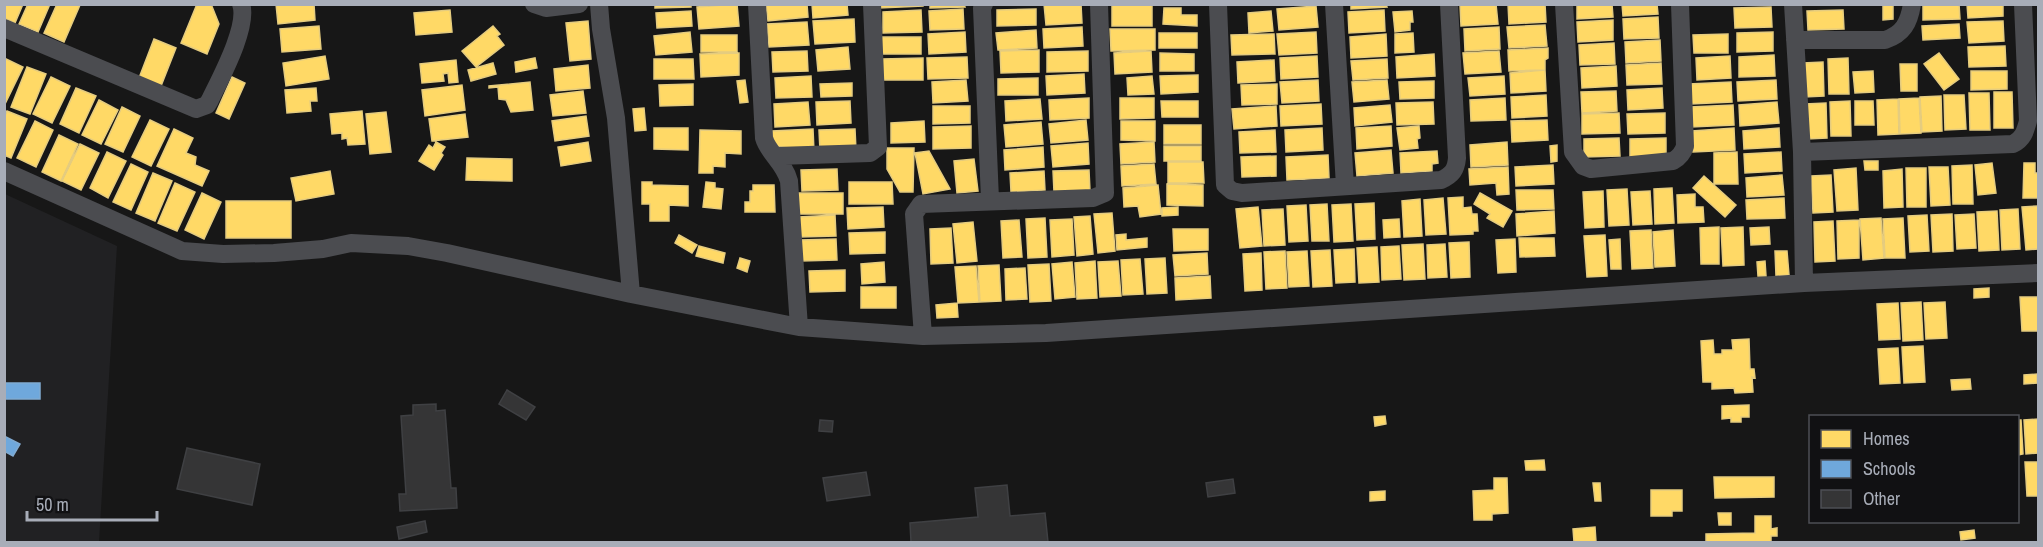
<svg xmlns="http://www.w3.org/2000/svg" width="2043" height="547" viewBox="0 0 2043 547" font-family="'Archivo Narrow',sans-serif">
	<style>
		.built { fill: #212123 }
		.homes { fill: #ffd966; stroke: #e5cc7f; stroke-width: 1.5 }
		.schools { fill: #6fa8dc; stroke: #80aad1; stroke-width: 1.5 }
		.building { fill: #353536; stroke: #3f4043; stroke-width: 1.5 }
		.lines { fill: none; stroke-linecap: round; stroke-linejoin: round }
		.minor { stroke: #4b4c50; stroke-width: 18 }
	</style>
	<rect width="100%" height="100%" fill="#171717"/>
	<path class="built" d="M 5,194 L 117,246 L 99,542 L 5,542 Z"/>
	<path class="homes" d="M 4,4 L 23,4 L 15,23 L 4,18 Z
		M 28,4 L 50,4 L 38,32 L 19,24 Z
		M 57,4 L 80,5 L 64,42 L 44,33 Z
		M 197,4 L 211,4 L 219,24 L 207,54 L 181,43 Z
		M 276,4 L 314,4 L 315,20 L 278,24 Z
		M 655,4 L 691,4 L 691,7 L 655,8 Z
		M 737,4 L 739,26 L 699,29 L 697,7 Z
		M 766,4 L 807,4 L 808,17 L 768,21 Z
		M 812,4 L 847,4 L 848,15 L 813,18 Z
		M 879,4 L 923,4 L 923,6 L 879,8 Z
		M 930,4 L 964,4 L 965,7 L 930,8 Z
		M 1044,4 L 1081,4 L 1082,23 L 1046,25 Z
		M 1112,4 L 1152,4 L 1152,26 L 1112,26 Z
		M 1351,4 L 1386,4 L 1387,7 L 1351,9 Z
		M 1496,4 L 1498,24 L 1461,26 L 1460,5 Z
		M 1508,4 L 1545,4 L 1546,22 L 1509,24 Z
		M 1577,4 L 1612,4 L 1613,17 L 1577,19 Z
		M 1622,4 L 1657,4 L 1658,14 L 1623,16 Z
		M 1883,4 L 1893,4 L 1893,19 L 1883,20 Z
		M 1923,4 L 1959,4 L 1960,19 L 1923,20 Z
		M 1967,4 L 2003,4 L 2003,16 L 1968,18 Z
		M 1316,6 L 1318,27 L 1279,30 L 1277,9 Z
		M 1771,7 L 1772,27 L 1735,28 L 1734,8 Z
		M 1164,8 L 1181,8 L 1181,15 L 1197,15 L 1197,26 L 1163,24 Z
		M 963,9 L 964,29 L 930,30 L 929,11 Z
		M 1036,9 L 1036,25 L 997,26 L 997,10 Z
		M 450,10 L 452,32 L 416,35 L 414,13 Z
		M 921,10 L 922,32 L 883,33 L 883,12 Z
		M 1384,10 L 1385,31 L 1349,33 L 1348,12 Z
		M 1843,10 L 1844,29 L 1808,30 L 1807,11 Z
		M 691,11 L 692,26 L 657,28 L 656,13 Z
		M 1271,11 L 1273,31 L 1249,33 L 1248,13 Z
		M 1412,11 L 1413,22 L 1410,22 L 1410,30 L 1395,32 L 1393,12 Z
		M 1658,17 L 1659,38 L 1624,39 L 1623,19 Z
		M 854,19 L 855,42 L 815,44 L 813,21 Z
		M 1613,20 L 1613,40 L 1578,42 L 1577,22 Z
		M 588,21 L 591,59 L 570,61 L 566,23 Z
		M 2003,21 L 2004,41 L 1969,43 L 1967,22 Z
		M 807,22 L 809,45 L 769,47 L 767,24 Z
		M 1959,24 L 1960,38 L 1923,40 L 1922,26 Z
		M 1545,25 L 1547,46 L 1509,48 L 1507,27 Z
		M 319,26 L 321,49 L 282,52 L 280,29 Z
		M 493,26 L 500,34 L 497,36 L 504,45 L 476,67 L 462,51 Z
		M 1082,27 L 1083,46 L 1044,48 L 1043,29 Z
		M 1499,27 L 1500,49 L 1465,51 L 1464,29 Z
		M 1110,29 L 1155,29 L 1155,50 L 1111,51 Z
		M 1036,30 L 1037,48 L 998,50 L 996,33 Z
		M 690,32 L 692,52 L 656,55 L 654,36 Z
		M 965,32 L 966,52 L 929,54 L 928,34 Z
		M 1316,32 L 1317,53 L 1279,55 L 1277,34 Z
		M 1773,32 L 1773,51 L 1737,52 L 1737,33 Z
		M 1159,33 L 1197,33 L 1197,48 L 1159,48 Z
		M 1413,33 L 1414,52 L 1395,53 L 1395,34 Z
		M 1274,34 L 1275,54 L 1232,55 L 1231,35 Z
		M 1386,34 L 1387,56 L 1351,58 L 1350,37 Z
		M 1728,34 L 1728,53 L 1694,53 L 1693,35 Z
		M 701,35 L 737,35 L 737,52 L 701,52 Z
		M 881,37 L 921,37 L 921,54 L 882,54 Z
		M 154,39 L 176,48 L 161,86 L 139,78 Z
		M 1660,40 L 1661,61 L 1626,63 L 1625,42 Z
		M 1614,43 L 1615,64 L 1580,65 L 1579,45 Z
		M 2005,46 L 2006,66 L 1969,67 L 1968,47 Z
		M 848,47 L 850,69 L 818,71 L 816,50 Z
		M 1548,48 L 1548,58 L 1545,60 L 1545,70 L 1509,71 L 1508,50 Z
		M 1039,50 L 1039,72 L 1001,73 L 1000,51 Z
		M 807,51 L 808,71 L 773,72 L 772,52 Z
		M 1088,51 L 1088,71 L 1047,72 L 1047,52 Z
		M 1151,51 L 1152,72 L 1115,74 L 1114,53 Z
		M 1499,51 L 1501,72 L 1465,74 L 1463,53 Z
		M 739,53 L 739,75 L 701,77 L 700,54 Z
		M 1160,53 L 1194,54 L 1194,71 L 1160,71 Z
		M 1939,53 L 1959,79 L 1944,90 L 1924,64 Z
		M 1434,54 L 1435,76 L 1397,78 L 1396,57 Z
		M 1774,55 L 1775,76 L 1739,77 L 1739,57 Z
		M 325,56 L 329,79 L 286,86 L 283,63 Z
		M 1317,56 L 1318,77 L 1281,79 L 1280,58 Z
		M 1730,56 L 1731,78 L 1697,80 L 1696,58 Z
		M 967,57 L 968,78 L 928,79 L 927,58 Z
		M 4,58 L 23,67 L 5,104 L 4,103 Z
		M 535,58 L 537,68 L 516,72 L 515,62 Z
		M 923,58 L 923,80 L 882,80 L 882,59 Z
		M 1848,58 L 1849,94 L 1829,94 L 1828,59 Z
		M 654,59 L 693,59 L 694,79 L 654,79 Z
		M 1387,59 L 1388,78 L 1353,80 L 1351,61 Z
		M 456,60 L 458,82 L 449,83 L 448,73 L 443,74 L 444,81 L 422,83 L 420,64 Z
		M 1274,60 L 1275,81 L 1238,83 L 1237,62 Z
		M 1823,62 L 1824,96 L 1804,97 L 1803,63 Z
		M 493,63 L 496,74 L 471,81 L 468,70 Z
		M 1661,63 L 1662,84 L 1627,85 L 1626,65 Z
		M 1900,64 L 1917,64 L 1917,91 L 1901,91 Z
		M 588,65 L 590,88 L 556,91 L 554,69 Z
		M 1616,66 L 1617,86 L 1582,88 L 1581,68 Z
		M 27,67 L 46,74 L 30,114 L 11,107 Z
		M 1545,70 L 1546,91 L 1511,93 L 1510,73 Z
		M 1873,71 L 1874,92 L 1855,93 L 1853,72 Z
		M 1971,71 L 2007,71 L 2007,89 L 1971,90 Z
		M 1084,74 L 1085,93 L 1047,95 L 1046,76 Z
		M 1198,75 L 1198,92 L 1161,94 L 1160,76 Z
		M 811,76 L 812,97 L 776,98 L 775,78 Z
		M 1152,76 L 1154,94 L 1128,95 L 1127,78 Z
		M 1504,76 L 1505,94 L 1470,96 L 1468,78 Z
		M 51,77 L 70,86 L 52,123 L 33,114 Z
		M 232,77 L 245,83 L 229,119 L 216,113 Z
		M 1038,78 L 1038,95 L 998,95 L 998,79 Z
		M 745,80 L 748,102 L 740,103 L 737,81 Z
		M 966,80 L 968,101 L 933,103 L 932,82 Z
		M 1318,80 L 1319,101 L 1282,103 L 1280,82 Z
		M 1387,80 L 1389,99 L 1354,102 L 1352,82 Z
		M 1776,80 L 1777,99 L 1738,101 L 1737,82 Z
		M 1434,81 L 1434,98 L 1400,99 L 1399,82 Z
		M 530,82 L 533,110 L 511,112 L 506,100 L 499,99 L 498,87 L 489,88 L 489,86 Z
		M 1731,82 L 1732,102 L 1691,104 L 1689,84 Z
		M 852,83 L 852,96 L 821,97 L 820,84 Z
		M 693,84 L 693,105 L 660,106 L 659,85 Z
		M 1277,84 L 1277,104 L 1242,105 L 1241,85 Z
		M 462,85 L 465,110 L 425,116 L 422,90 Z
		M 76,88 L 96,96 L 79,133 L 60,124 Z
		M 316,88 L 317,101 L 310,101 L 311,111 L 287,113 L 285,90 Z
		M 1662,88 L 1663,108 L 1628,110 L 1627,90 Z
		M 583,91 L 586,113 L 553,116 L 550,95 Z
		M 1616,91 L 1617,111 L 1582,113 L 1581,92 Z
		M 1994,92 L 2012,92 L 2013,128 L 1994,128 Z
		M 1969,93 L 1989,93 L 1990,130 L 1970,130 Z
		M 1546,95 L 1547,116 L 1512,118 L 1511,97 Z
		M 1944,95 L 1964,95 L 1966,129 L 1945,130 Z
		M 1941,96 L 1942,131 L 1922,132 L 1920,97 Z
		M 1089,98 L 1089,118 L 1050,120 L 1049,100 Z
		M 1120,98 L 1154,98 L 1154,118 L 1120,119 Z
		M 1505,98 L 1506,120 L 1471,121 L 1470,100 Z
		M 1919,98 L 1921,133 L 1900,134 L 1899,99 Z
		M 1040,99 L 1042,119 L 1006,121 L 1005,101 Z
		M 1898,99 L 1899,134 L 1878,135 L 1877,100 Z
		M 99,100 L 118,110 L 101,144 L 82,135 Z
		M 850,101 L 851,123 L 817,125 L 816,102 Z
		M 1161,101 L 1198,101 L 1198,117 L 1162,117 Z
		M 1850,101 L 1851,136 L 1831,136 L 1830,102 Z
		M 1855,101 L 1873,101 L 1874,125 L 1855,125 Z
		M 808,102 L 810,125 L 775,127 L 774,104 Z
		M 1433,102 L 1434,124 L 1397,125 L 1396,103 Z
		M 1777,102 L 1779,123 L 1740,126 L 1739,105 Z
		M 1826,103 L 1827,138 L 1807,139 L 1805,104 Z
		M 1321,104 L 1322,124 L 1281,126 L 1280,106 Z
		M 1390,105 L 1392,122 L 1355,126 L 1354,108 Z
		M 1733,105 L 1734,125 L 1691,127 L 1690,107 Z
		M 933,106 L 970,106 L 970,123 L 933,124 Z
		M 1276,106 L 1277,126 L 1234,129 L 1232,109 Z
		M 122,107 L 140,116 L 123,152 L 105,144 Z
		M 644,108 L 646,130 L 635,131 L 633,109 Z
		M 7,111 L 27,119 L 11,158 L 4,155 L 4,118 Z
		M 362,111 L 365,144 L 348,145 L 347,138 L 342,139 L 342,133 L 332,134 L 330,114 Z
		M 386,112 L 391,152 L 370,154 L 366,114 Z
		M 1619,113 L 1620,133 L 1582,134 L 1582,114 Z
		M 1665,113 L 1665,133 L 1628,134 L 1627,114 Z
		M 465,114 L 468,137 L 432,141 L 429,119 Z
		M 586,116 L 589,136 L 555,141 L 552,121 Z
		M 150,120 L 169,129 L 151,166 L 132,157 Z
		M 1086,120 L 1088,140 L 1051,143 L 1049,124 Z
		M 1547,120 L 1548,140 L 1512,142 L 1511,121 Z
		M 35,121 L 53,130 L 36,167 L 17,158 Z
		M 924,121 L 925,142 L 891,143 L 891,123 Z
		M 1121,121 L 1155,121 L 1155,141 L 1121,140 Z
		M 1041,122 L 1043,144 L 1006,147 L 1004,125 Z
		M 1164,125 L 1201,125 L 1201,144 L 1164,144 Z
		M 971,126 L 971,148 L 933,149 L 933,127 Z
		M 1391,126 L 1392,146 L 1357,149 L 1356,128 Z
		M 1419,126 L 1420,138 L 1417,139 L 1418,148 L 1400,150 L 1397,128 Z
		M 654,128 L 688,128 L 688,150 L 654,149 Z
		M 1322,128 L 1323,150 L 1286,152 L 1285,130 Z
		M 1734,128 L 1735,150 L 1693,152 L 1692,131 Z
		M 1779,128 L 1780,147 L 1744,149 L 1743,131 Z
		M 174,129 L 193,138 L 186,153 L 196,157 L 195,165 L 209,171 L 202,186 L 157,166 Z
		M 813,129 L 814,151 L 773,146 L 772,131 Z
		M 855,129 L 856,150 L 820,151 L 819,130 Z
		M 700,130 L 741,131 L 741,154 L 725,153 L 725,167 L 713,166 L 713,173 L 699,173 Z
		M 1275,130 L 1276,152 L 1240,153 L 1239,132 Z
		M 59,135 L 78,144 L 61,181 L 42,172 Z
		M 1619,138 L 1620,156 L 1584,157 L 1584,139 Z
		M 1666,138 L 1666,156 L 1630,157 L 1630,139 Z
		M 436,142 L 445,147 L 441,153 L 443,155 L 434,170 L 419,161 L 429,145 L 433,148 Z
		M 588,142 L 591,161 L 561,166 L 558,147 Z
		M 1154,142 L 1155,162 L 1121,164 L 1120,144 Z
		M 1507,142 L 1508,165 L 1471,167 L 1470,145 Z
		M 1088,143 L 1089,164 L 1053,167 L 1051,146 Z
		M 80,144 L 99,153 L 81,190 L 62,181 Z
		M 1557,145 L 1557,161 L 1551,162 L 1550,146 Z
		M 1164,146 L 1201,146 L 1201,161 L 1164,161 Z
		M 1043,147 L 1044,167 L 1005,170 L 1004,150 Z
		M 887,148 L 914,148 L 913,192 L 900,192 L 887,169 Z
		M 1391,150 L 1393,173 L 1357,176 L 1355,153 Z
		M 929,151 L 950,189 L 923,194 L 915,153 Z
		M 1437,151 L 1438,163 L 1432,164 L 1432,171 L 1401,173 L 1400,153 Z
		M 107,152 L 126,161 L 108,198 L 90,188 Z
		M 1737,152 L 1738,184 L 1714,184 L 1714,153 Z
		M 1781,152 L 1782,171 L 1745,173 L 1744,154 Z
		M 1328,155 L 1329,178 L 1287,180 L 1286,157 Z
		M 1276,156 L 1276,176 L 1242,177 L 1241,157 Z
		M 467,158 L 512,159 L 512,181 L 466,180 Z
		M 974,159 L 978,191 L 957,193 L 954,161 Z
		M 1864,161 L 1878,161 L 1878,170 L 1865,170 Z
		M 1168,162 L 1203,162 L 1204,183 L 1168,183 Z
		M 1992,163 L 1996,193 L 1978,195 L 1975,165 Z
		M 2024,163 L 2035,163 L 2035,173 L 2038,173 L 2038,198 L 2023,198 Z
		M 131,164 L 148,172 L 131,210 L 113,202 Z
		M 1154,164 L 1156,184 L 1122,186 L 1121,166 Z
		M 1553,165 L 1554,184 L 1516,186 L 1515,167 Z
		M 1972,165 L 1973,204 L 1953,204 L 1952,166 Z
		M 1508,167 L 1509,194 L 1497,195 L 1496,183 L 1470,185 L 1469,169 Z
		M 1929,167 L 1948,167 L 1950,205 L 1931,206 Z
		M 1856,168 L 1858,210 L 1837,211 L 1834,170 Z
		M 1906,168 L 1926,168 L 1926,207 L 1907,207 Z
		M 837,169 L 838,190 L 802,191 L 801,170 Z
		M 1902,169 L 1903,207 L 1884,208 L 1883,171 Z
		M 1089,170 L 1090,191 L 1054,192 L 1053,171 Z
		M 330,171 L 334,194 L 296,201 L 291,178 Z
		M 1044,171 L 1045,190 L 1011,192 L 1010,173 Z
		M 153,173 L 172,181 L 155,221 L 136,213 Z
		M 1782,175 L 1784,195 L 1747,197 L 1746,178 Z
		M 1831,175 L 1833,212 L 1813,213 L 1811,176 Z
		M 1704,176 L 1736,205 L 1725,217 L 1693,188 Z
		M 642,182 L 652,182 L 652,185 L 688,186 L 688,206 L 669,205 L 669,221 L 650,221 L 650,204 L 642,204 Z
		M 706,182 L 715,183 L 715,188 L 723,189 L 721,209 L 703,207 Z
		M 849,182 L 892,182 L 893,204 L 849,204 Z
		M 175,183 L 195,192 L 177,231 L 158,223 Z
		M 1167,184 L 1203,185 L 1203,206 L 1167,205 Z
		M 753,185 L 774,185 L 775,212 L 745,212 L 745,202 L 750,202 L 750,191 L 753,191 Z
		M 1158,185 L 1161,214 L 1140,217 L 1138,206 L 1124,207 L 1123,188 Z
		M 1672,188 L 1674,223 L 1655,224 L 1654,189 Z
		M 1627,189 L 1629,225 L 1609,226 L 1607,190 Z
		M 1516,190 L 1553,190 L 1554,209 L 1517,210 Z
		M 1603,191 L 1604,227 L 1585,228 L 1583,192 Z
		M 1650,191 L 1652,224 L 1633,225 L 1631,192 Z
		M 202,193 L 221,202 L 204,239 L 185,230 Z
		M 797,193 L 843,193 L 843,214 L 797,214 Z
		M 1480,193 L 1512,211 L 1503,227 L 1487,218 L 1490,214 L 1474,204 Z
		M 1695,194 L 1695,207 L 1703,207 L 1704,222 L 1678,223 L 1677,195 Z
		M 1463,197 L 1463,208 L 1471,207 L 1472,214 L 1477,214 L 1478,231 L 1473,231 L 1473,234 L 1450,235 L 1448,198 Z
		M 1443,198 L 1446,234 L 1426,235 L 1424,200 Z
		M 1784,198 L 1785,218 L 1747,219 L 1746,200 Z
		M 1420,199 L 1422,236 L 1404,237 L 1402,201 Z
		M 226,201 L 291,201 L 291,238 L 226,238 Z
		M 1374,203 L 1375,239 L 1357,240 L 1355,204 Z
		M 1327,204 L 1329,241 L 1312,241 L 1310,205 Z
		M 1351,204 L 1353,241 L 1334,242 L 1332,205 Z
		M 1306,205 L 1308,241 L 1289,242 L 1287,206 Z
		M 2038,206 L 2038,249 L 2026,250 L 2022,207 Z
		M 883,207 L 884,227 L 848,229 L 847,208 Z
		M 1178,207 L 1178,215 L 1162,216 L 1162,208 Z
		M 1258,207 L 1262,246 L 1240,248 L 1236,209 Z
		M 1283,209 L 1285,245 L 1264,246 L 1262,210 Z
		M 2018,209 L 2020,249 L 2002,250 L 2000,210 Z
		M 1554,211 L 1555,233 L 1517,236 L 1516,214 Z
		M 1997,211 L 1999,250 L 1979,251 L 1977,212 Z
		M 1112,213 L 1115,251 L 1098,253 L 1094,214 Z
		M 1952,214 L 1953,251 L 1933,252 L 1931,215 Z
		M 1974,214 L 1976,248 L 1957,249 L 1955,215 Z
		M 835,215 L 836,236 L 800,237 L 799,217 Z
		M 1927,215 L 1929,251 L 1910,252 L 1908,216 Z
		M 1090,216 L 1093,254 L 1077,256 L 1074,217 Z
		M 1045,218 L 1047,257 L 1028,258 L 1026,219 Z
		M 1881,218 L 1884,258 L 1863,260 L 1860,219 Z
		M 1903,218 L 1905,258 L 1885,258 L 1883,219 Z
		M 1072,219 L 1074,255 L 1052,257 L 1050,220 Z
		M 1399,219 L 1400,237 L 1384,238 L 1383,220 Z
		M 1019,220 L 1022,257 L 1003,258 L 1001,221 Z
		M 1859,220 L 1859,258 L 1838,259 L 1837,221 Z
		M 1833,221 L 1835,261 L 1815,262 L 1814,222 Z
		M 973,222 L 977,261 L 957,263 L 953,224 Z
		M 1719,227 L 1719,264 L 1701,264 L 1700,228 Z
		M 1743,227 L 1744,265 L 1723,266 L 1721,228 Z
		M 1769,227 L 1770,244 L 1751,245 L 1750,228 Z
		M 951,228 L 953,263 L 931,264 L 930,229 Z
		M 1173,229 L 1208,229 L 1208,250 L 1174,251 Z
		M 1651,230 L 1653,268 L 1632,269 L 1630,231 Z
		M 1673,230 L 1675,266 L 1655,267 L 1653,232 Z
		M 885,232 L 885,253 L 850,254 L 849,233 Z
		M 1126,234 L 1126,240 L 1147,238 L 1147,247 L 1117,250 L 1116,235 Z
		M 679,235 L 697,245 L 692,253 L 675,243 Z
		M 1605,235 L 1607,276 L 1587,277 L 1584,236 Z
		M 1519,238 L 1554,238 L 1555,256 L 1520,257 Z
		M 836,239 L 837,260 L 801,261 L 800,240 Z
		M 1515,239 L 1516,272 L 1498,273 L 1496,240 Z
		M 1620,239 L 1621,269 L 1611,269 L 1609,240 Z
		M 1469,242 L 1470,277 L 1451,278 L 1449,243 Z
		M 1423,244 L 1425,279 L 1404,280 L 1402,245 Z
		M 1445,244 L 1447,277 L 1428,278 L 1427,245 Z
		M 699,246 L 725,253 L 723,263 L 696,256 Z
		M 1399,246 L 1401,279 L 1382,280 L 1381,247 Z
		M 1377,247 L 1379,282 L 1359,283 L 1357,248 Z
		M 1354,249 L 1355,282 L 1336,283 L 1334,250 Z
		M 1330,250 L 1332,286 L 1313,287 L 1311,251 Z
		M 1285,251 L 1287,288 L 1266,289 L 1264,252 Z
		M 1307,251 L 1309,286 L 1289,287 L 1287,252 Z
		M 1775,251 L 1787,251 L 1789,275 L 1776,276 Z
		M 1207,253 L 1208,274 L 1175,276 L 1173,255 Z
		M 1261,253 L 1262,290 L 1245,291 L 1243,254 Z
		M 740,258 L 750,261 L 747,272 L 737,268 Z
		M 1165,258 L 1167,293 L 1147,294 L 1145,259 Z
		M 1140,259 L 1143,294 L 1123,295 L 1121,260 Z
		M 1095,261 L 1097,298 L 1077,299 L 1075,263 Z
		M 1118,261 L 1121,296 L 1100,297 L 1098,262 Z
		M 1765,261 L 1766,276 L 1758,276 L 1757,262 Z
		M 884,262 L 885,282 L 862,284 L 861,264 Z
		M 1072,262 L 1075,297 L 1055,299 L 1052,264 Z
		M 1049,264 L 1051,301 L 1030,302 L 1028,265 Z
		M 999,265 L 1001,301 L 980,302 L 978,266 Z
		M 976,266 L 979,302 L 958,303 L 955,267 Z
		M 1025,268 L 1027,299 L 1006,300 L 1005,269 Z
		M 845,270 L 845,291 L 810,292 L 809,271 Z
		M 1210,276 L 1211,298 L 1176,300 L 1175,278 Z
		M 861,287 L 896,287 L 896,308 L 861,308 Z
		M 1989,288 L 1989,297 L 1974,298 L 1974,289 Z
		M 2020,297 L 2038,297 L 2038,331 L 2022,331 Z
		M 1921,302 L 1923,340 L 1903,341 L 1901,303 Z
		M 1945,302 L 1947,338 L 1926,339 L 1924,303 Z
		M 957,303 L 958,317 L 937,318 L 936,305 Z
		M 1898,303 L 1900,339 L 1879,340 L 1877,304 Z
		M 1749,339 L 1750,369 L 1754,369 L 1755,378 L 1752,377 L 1753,392 L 1735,393 L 1734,388 L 1712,389 L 1712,382 L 1703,382 L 1701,341 L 1713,340 L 1714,354 L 1722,354 L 1722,350 L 1733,350 L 1732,340 Z
		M 1923,346 L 1925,382 L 1904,383 L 1902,347 Z
		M 1898,348 L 1900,383 L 1880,384 L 1878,349 Z
		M 2037,374 L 2037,383 L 2024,384 L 2024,375 Z
		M 1970,379 L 1971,389 L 1952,390 L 1951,380 Z
		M 1749,405 L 1749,417 L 1741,417 L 1741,422 L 1731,422 L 1731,418 L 1722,419 L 1722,406 Z
		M 1385,416 L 1386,424 L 1375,426 L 1374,417 Z
		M 2038,419 L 2038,453 L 2026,454 L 2024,420 Z
		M 2018,420 L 2021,420 L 2023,454 L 2018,455 Z
		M 1544,460 L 1545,470 L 1526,470 L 1525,461 Z
		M 2025,462 L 2038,462 L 2038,496 L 2027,496 Z
		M 1714,477 L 1774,477 L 1774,497 L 1715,498 Z
		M 1494,478 L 1507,478 L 1508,513 L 1492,514 L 1492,520 L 1474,520 L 1473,491 L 1494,490 Z
		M 1593,483 L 1600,483 L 1601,501 L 1595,501 Z
		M 1651,490 L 1682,490 L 1682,511 L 1672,511 L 1672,516 L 1651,516 Z
		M 1385,491 L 1385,500 L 1370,501 L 1370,492 Z
		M 1718,513 L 1731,513 L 1731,525 L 1719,525 Z
		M 1755,516 L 1771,516 L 1771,529 L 1777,528 L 1777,536 L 1771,536 L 1771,542 L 1706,542 L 1706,534 L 1755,533 Z
		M 1595,527 L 1596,542 L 1574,542 L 1573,529 Z
		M 1974,530 L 1975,538 L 1961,540 L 1960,532 Z"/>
	<path class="schools" d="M 4,383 L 40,383 L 40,399 L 4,399 Z
		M 4,436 L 20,444 L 13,456 L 4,451 Z"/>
	<path class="building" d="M 507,390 L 535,407 L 526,420 L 499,404 Z
		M 436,404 L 436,411 L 445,410 L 451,488 L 456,488 L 457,508 L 400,511 L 399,494 L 406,494 L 401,416 L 413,415 L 413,405 Z
		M 820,420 L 833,421 L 832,432 L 819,431 Z
		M 187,448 L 260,464 L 252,505 L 177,489 Z
		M 866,472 L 870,495 L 827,501 L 823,478 Z
		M 1233,479 L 1235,493 L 1208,497 L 1206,483 Z
		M 1007,485 L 1010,516 L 1045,513 L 1048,542 L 911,542 L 910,523 L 978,517 L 975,488 Z
		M 425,521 L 427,532 L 399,539 L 397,527 Z"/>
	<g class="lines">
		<path class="minor" d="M 534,4 L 546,8 L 579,4
			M 599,4 L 601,29 L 616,118 L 631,294
			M 757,4 L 764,138 C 768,153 784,162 789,181 L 799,327
			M 984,4 L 982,8 L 990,200
			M 1218,4 L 1225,185 L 1232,191 L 1242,193 L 1441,180 C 1452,175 1456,170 1457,158 L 1449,4
			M 1334,4 L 1345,186
			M 1564,4 L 1573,152 L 1583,166 L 1591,169 L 1673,161 C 1680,157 1683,153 1685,146 L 1680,4
			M 1793,4 L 1802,152 L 1804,283
			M 4,28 L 196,109 L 207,105 L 210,100 C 220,79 249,26 241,4
			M 1795,40 L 1885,40 C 1903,34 1909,23 1912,4
			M 1802,152 L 2013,144 C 2023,139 2025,132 2028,121 L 2023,4
			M 777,156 L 870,153 L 878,147 L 872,4
			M 4,171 L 182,251 L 223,254 L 274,253 L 323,249 L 351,243 L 408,246 L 447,253 L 631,294 L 799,327 L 923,336 L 1046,333 L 1804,283 L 2038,273
			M 923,336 L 914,214 L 921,204 L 1093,198 L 1105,193 L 1099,4"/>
	</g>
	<rect width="2043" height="547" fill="none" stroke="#a8adb8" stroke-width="12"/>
	<rect x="1809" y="415" width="210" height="108" fill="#111113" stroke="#4d4f55" stroke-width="1.5"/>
	<rect x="1821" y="430" width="30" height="18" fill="#ffd966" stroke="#4d4f55" stroke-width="1.5"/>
	<text x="1863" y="445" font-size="18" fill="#a8adb8">Homes</text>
	<rect x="1821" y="460" width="30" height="18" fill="#6fa8dc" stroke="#4d4f55" stroke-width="1.5"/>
	<text x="1863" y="475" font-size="18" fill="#a8adb8">Schools</text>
	<rect x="1821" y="490" width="30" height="18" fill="#353536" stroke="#4d4f55" stroke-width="1.5"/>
	<text x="1863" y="505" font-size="18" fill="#a8adb8">Other</text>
	<path d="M27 511v9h130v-9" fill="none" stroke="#a8adb8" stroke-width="3"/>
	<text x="36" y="511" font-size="18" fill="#a8adb8" stroke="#111113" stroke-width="4.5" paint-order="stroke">50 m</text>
</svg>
